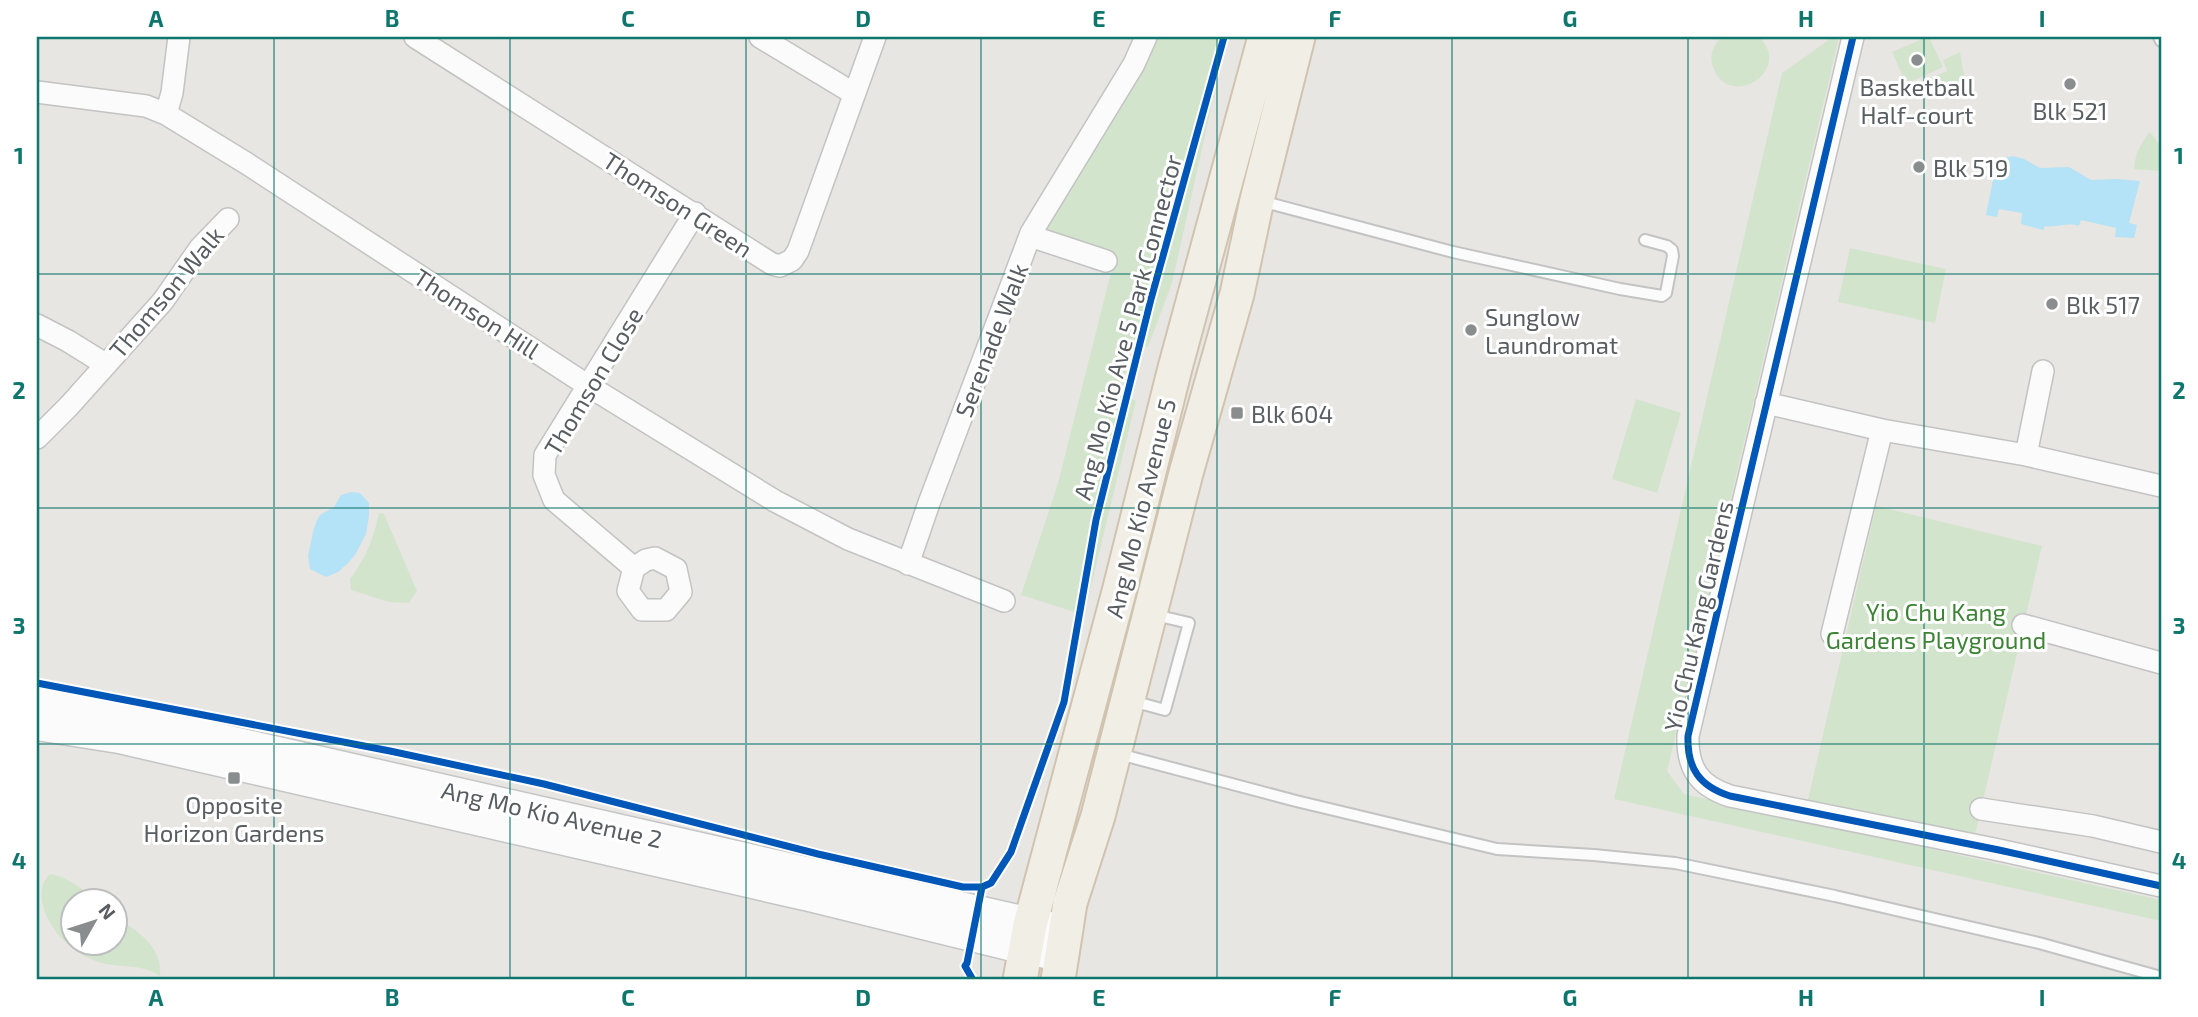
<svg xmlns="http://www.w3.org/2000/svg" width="2198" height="1017" viewBox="0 0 2198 1017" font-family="'Exo 2',sans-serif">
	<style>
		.green { fill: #d3e4cd }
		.water { fill: #b4e2f6 }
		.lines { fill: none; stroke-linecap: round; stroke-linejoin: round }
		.lane-casing { stroke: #c3c3c3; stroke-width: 14 }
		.street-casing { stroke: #c3c3c3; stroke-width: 24 }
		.secondary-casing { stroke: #c4c5c5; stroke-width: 33 }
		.primary-casing { stroke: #d0c3b0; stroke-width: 37 }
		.lane { stroke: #fcfbfb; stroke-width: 10 }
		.street { stroke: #fcfbfb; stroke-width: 21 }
		.secondary { stroke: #fcfbfb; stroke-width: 30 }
		.primary { stroke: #f1eee5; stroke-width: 33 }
		.cycleway-casing { stroke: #fff; stroke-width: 11 }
		.cycleway { stroke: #0057b8; stroke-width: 7 }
		.grid { fill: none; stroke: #0f766e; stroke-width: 2; stroke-opacity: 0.55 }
		.poi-dot { fill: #8a8d8e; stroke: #fff; stroke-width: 2.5 }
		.labels { text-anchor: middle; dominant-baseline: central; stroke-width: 6; stroke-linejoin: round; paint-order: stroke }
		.poi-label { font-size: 24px; fill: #585d61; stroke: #fff; text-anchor: start }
		.street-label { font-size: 24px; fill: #585d61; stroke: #fff }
		.park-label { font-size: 24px; fill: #3c8335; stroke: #fff }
		.neatline { fill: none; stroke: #0f766e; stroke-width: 2.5 }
		.grid-label { font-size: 23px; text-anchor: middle; font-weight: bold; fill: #0f766e }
	</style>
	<rect width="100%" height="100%" fill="#e8e6e2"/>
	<path class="green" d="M 1146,37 L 1227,37 L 1172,283 L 1148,347 L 1132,343 L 1121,393 L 1136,401 L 1084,615 L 1021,595 L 1058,483 L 1112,268 L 1031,233 Z
		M 1721,37 L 1759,37 C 1794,71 1728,111 1713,67 C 1709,55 1713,46 1721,37 Z
		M 1833,37 L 1839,37 L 1667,771 L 1684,794 L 2161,900 L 2161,921 L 1614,799 L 1782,73 Z
		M 1927,37 L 1929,37 L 1943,67 L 1906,84 L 1892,52 Z
		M 1960,52 L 1967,92 L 1926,87 L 1924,81 L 1947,71 L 1943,60 Z
		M 2150,132 L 2161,146 L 2161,171 L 2134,169 C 2135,154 2140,144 2150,132 Z
		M 1850,248 L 1946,269 L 1935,323 L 1838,302 Z
		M 1636,399 L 1681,413 L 1657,493 L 1612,479 Z
		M 1876,506 L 2042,546 L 1972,848 L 1806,808 Z
		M 379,513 L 384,514 L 417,591 L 409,603 L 389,602 L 351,590 L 350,579 C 367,556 373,540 379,513 Z
		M 50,874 C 68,877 83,889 97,901 L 74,902 L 74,944 L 116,944 L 116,917 C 137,931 163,946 160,976 C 145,966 131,967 113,965 C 83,962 53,938 44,909 C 40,896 40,884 50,874 Z"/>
	<path class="water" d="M 2013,156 L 2024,159 L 2040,168 L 2069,167 L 2091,180 L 2117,179 L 2140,181 L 2129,223 L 2137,225 L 2134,238 L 2115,237 L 2116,228 L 2081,220 L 2079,226 C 2067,222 2057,228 2045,226 L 2043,230 L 2021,224 L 2022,213 L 1999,209 L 1997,217 L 1986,215 L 1997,160 Z
		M 352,492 L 360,493 L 369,503 L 369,515 L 366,534 L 355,555 L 348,563 L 338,572 L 326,577 L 310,569 L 308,556 L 314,528 L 317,520 L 320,515 L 334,507 L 341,495 Z"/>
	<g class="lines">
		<defs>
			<path id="lane" d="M 2159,37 L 2161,41
				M 1261,201 L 1453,252 L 1620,289 L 1662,296 L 1666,293 L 1673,256 L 1672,250 L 1667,246 L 1645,240
				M 1132,701 L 1165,710 L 1189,623 L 1155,615
				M 1119,754 L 1296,801 L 1497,849 L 1594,855 L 1675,863 L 1835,896 L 2039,943 L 2161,977"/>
			<path id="street" d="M 415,37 L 772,264 L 780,266 L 792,260 L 798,251 L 875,37
				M 760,37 L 853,93
				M 1853,37 L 1688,736 C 1687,768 1699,786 1730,796 L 1999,850 L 2161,886
				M 37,92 L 146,106 L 166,114 L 246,163 L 587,385 L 775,501 L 848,539 L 1004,601
				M 166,114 L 172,93 L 179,37
				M 1030,236 L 1106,261
				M 37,325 L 68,341 L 105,364
				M 1766,403 L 1882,430 L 2026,455 L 2161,486
				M 37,438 L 69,406 L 163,301 L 200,248 L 228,219
				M 2026,455 L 2043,371
				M 655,558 L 676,569 L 681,592 L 666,610 L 642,610 L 628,591 L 634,568 L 646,560 Z
				M 908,564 L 929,503 L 1031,233 L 1134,64 L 1146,37
				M 634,568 L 554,500 L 544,475 L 545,455 L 695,213
				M 2023,625 L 2161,663
				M 1832,634 L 1882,430
				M 1981,809 L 2093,826 L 2161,842"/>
			<path id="secondary" d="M 37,702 L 123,717 L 1066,931
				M 37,725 L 119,738 L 809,896 L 1025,949 L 1062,956"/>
			<path id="primary" d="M 1020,980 L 1030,925 L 1120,588 L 1175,368 L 1265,37
				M 1058,980 L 1070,903 L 1098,816 L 1186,473 L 1237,294 L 1257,200 L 1298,37"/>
		</defs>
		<use href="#lane" class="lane-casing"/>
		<use href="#street" class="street-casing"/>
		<use href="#secondary" class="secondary-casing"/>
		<use href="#primary" class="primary-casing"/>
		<use href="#lane" class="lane"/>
		<use href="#street" class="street"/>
		<use href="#secondary" class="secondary"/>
		<use href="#primary" class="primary"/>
		<defs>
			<path id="cycleway" d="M 1853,37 L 1688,736 C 1687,768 1699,786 1730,796 L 1999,850 L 2161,886
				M 37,683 L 390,751 L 544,784 L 818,854 L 963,887 L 982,887 L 991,883 L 1011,852 L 1064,702 L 1096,520 L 1151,299 L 1224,37
				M 973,980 L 965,966 L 967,963 L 982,887"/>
		</defs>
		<use href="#cycleway" class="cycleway-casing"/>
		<use href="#cycleway" class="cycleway"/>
	</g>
	<path class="grid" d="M 274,37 L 274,980M 510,37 L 510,980M 746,37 L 746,980M 981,37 L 981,980M 1217,37 L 1217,980M 1452,37 L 1452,980M 1688,37 L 1688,980M 1924,37 L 1924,980M 37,274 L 2161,274M 37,508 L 2161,508M 37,744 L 2161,744"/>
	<g class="poi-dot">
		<circle cx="1917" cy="60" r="7"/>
		<circle cx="2070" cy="84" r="7"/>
		<circle cx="1919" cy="167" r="7"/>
		<circle cx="2052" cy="304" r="7"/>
		<circle cx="1471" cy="330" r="7"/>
		<rect x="1230" y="406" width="14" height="14" rx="3.5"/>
		<rect x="227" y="771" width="14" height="14" rx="3.5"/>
	</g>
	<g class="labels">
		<g class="poi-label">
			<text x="1917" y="86" text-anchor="middle">Basketball<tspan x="1917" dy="28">Half-court</tspan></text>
			<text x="2070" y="110" text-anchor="middle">Blk 521</text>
			<text x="1933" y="167">Blk 519</text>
			<text x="2066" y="304">Blk 517</text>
			<text x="1485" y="316">Sunglow<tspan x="1485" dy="28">Laundromat</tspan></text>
			<text x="1251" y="413">Blk 604</text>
			<text x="234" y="804" text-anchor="middle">Opposite<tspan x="234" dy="28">Horizon Gardens</tspan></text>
		</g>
		<g class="street-label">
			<text transform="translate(678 204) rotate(33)">Thomson Green</text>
			<text transform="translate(166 292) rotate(-50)">Thomson Walk</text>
			<text transform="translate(477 313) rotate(33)">Thomson Hill</text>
			<text transform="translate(1127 327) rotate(-75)">Ang Mo Kio Ave 5 Park Connector</text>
			<text transform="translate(991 340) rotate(-69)">Serenade Walk</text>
			<text transform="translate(593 381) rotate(-59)">Thomson Close</text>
			<text transform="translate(1140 508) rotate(-76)">Ang Mo Kio Avenue 5</text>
			<text transform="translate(1698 616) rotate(-77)">Yio Chu Kang Gardens</text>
			<text transform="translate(552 814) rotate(13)">Ang Mo Kio Avenue 2</text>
		</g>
		<g class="park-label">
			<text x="1936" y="611">Yio Chu Kang<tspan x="1936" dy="28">Gardens Playground</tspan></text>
		</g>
	</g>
	<rect width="2198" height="1017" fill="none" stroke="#ffffff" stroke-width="77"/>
	<g transform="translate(94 922) rotate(51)"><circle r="33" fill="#ffffff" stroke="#bcbec0" stroke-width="2"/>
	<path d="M0-5L12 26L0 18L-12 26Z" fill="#8a8d8e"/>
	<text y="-10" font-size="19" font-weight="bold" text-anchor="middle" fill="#585d61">N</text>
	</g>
	<rect x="38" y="38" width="2122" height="940" class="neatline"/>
	<g class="grid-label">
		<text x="156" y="27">A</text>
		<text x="392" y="27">B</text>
		<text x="628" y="27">C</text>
		<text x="863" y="27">D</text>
		<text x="1099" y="27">E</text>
		<text x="1335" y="27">F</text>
		<text x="1570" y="27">G</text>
		<text x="1806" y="27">H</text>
		<text x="2042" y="27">I</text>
		<text x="19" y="164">1</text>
		<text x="2179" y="164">1</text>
		<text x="19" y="399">2</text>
		<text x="2179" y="399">2</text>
		<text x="19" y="634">3</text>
		<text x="2179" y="634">3</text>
		<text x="19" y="869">4</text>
		<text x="2179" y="869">4</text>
		<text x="156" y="1006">A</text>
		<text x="392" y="1006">B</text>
		<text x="628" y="1006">C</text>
		<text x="863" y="1006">D</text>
		<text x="1099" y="1006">E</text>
		<text x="1335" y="1006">F</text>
		<text x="1570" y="1006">G</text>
		<text x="1806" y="1006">H</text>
		<text x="2042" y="1006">I</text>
	</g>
</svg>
